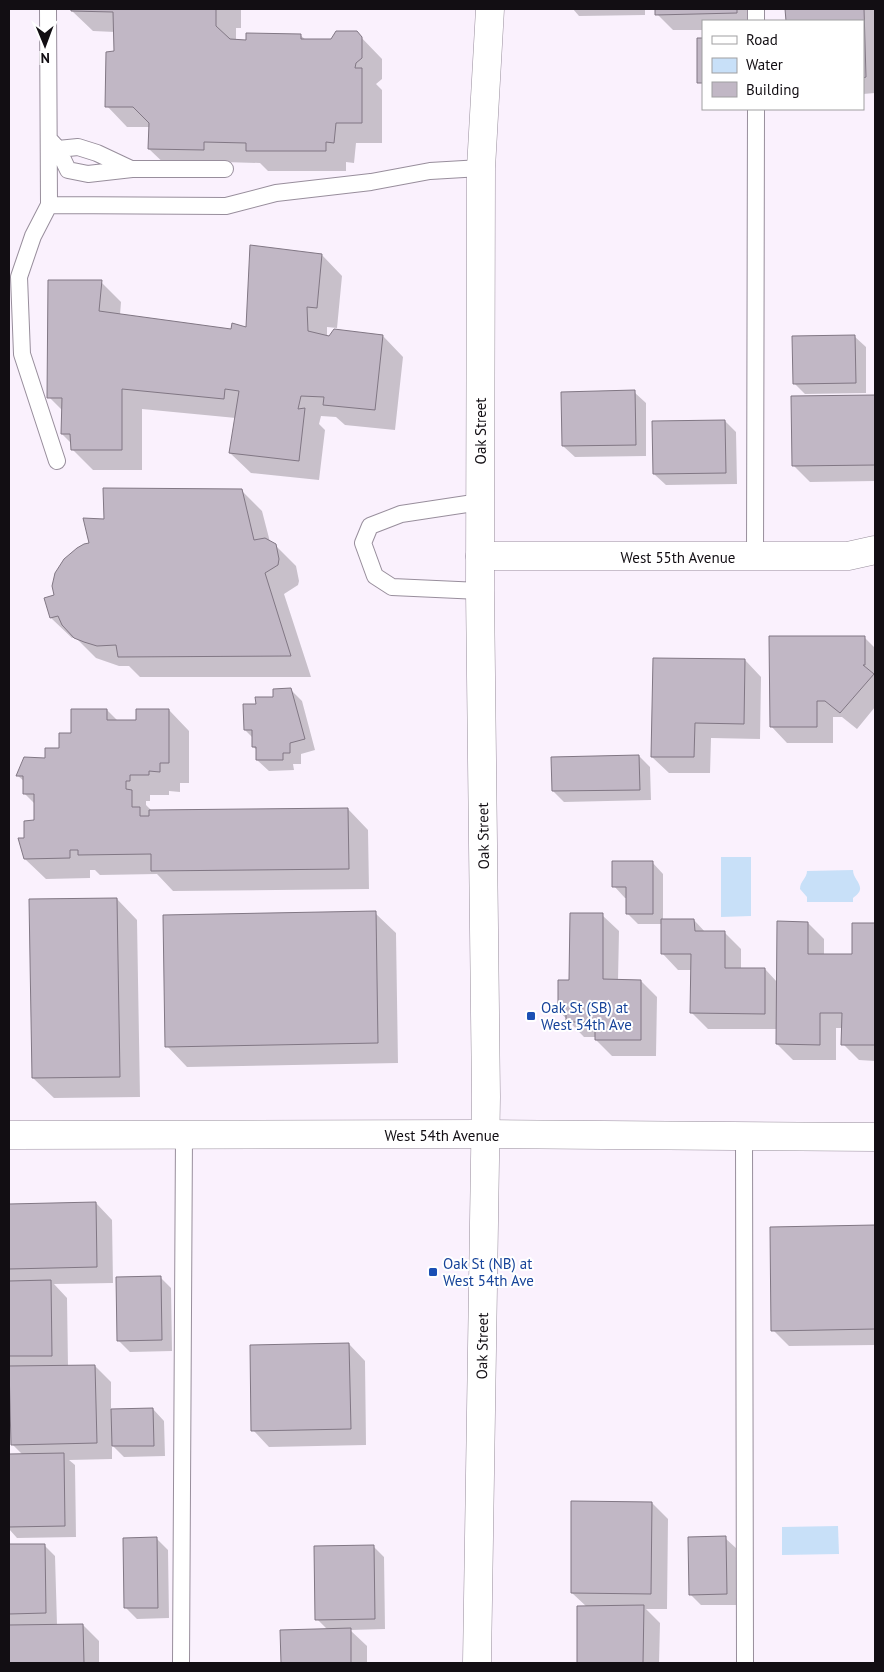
<svg xmlns="http://www.w3.org/2000/svg" width="884" height="1672" viewBox="0 0 884 1672" font-family="'PT Sans',sans-serif">
	<style>
		.water { fill: #c8e0f8 }
		.shadow { fill: #0003 }
		.building { fill: #c1b7c5; stroke: #817784 }
		.lines { fill: none; stroke-linecap: round; stroke-linejoin: round }
		.lane-casing { stroke: #988e9c; stroke-width: 18 }
		.street-casing { stroke: #988e9c; stroke-width: 29 }
		.primary-casing { stroke: #988e9c; stroke-width: 29 }
		.lane { stroke: #fff; stroke-width: 16 }
		.street { stroke: #fff; stroke-width: 28 }
		.primary { stroke: #fff; stroke-width: 28 }
		.transit-dot { fill: #1a4fb4; stroke: #fff; stroke-width: 2 }
		.labels { text-anchor: middle; dominant-baseline: central; stroke-width: 4; stroke-linejoin: round; paint-order: stroke }
		.street-label { font-size: 15px; fill: #120e13; stroke: #fff }
		.transit-label { font-size: 15px; fill: #164399; stroke: #fff; text-anchor: start }
	</style>
	<rect width="100%" height="100%" fill="#faf1fd"/>
	<path class="water" d="M 721,857 L 751,857 L 751,916 L 721,917 Z
		M 853,870 C 853,881 869,887 853,898 L 853,902 L 807,902 L 807,897 L 800,889 C 800,881 807,878 807,871 Z
		M 838,1526 L 839,1554 L 782,1555 L 782,1527 Z"/>
	<path class="shadow" d="M 72,9 L 241,9 L 241,28 L 236,28 L 236,41 L 248,41 L 300,35 L 306,40 L 332,40 L 357,33 L 382,59 L 382,79 L 376,84 L 382,90 L 382,143 L 356,143 L 354,163 L 346,162 L 346,171 L 268,171 L 260,163 L 224,162 L 170,169 L 149,149 L 150,127 L 127,127 L 107,106 L 115,53 L 115,32 L 93,31 L 72,11 Z
		M 573,9 L 645,9 L 645,15 L 579,16 Z
		M 657,9 L 752,9 L 752,21 L 703,21 L 703,30 L 673,30 L 657,14 Z
		M 787,9 L 875,9 L 875,93 L 863,94 L 863,21 L 787,21 Z
		M 322,255 L 342,276 L 337,328 L 327,327 L 327,337 L 383,336 L 403,357 L 395,430 L 345,425 L 336,417 L 321,416 L 319,424 L 325,430 L 319,480 L 251,473 L 230,453 L 236,418 L 142,409 L 142,470 L 93,470 L 72,449 L 72,444 L 62,434 L 63,411 L 49,397 L 101,282 L 121,302 L 120,315 L 232,330 L 247,329 Z
		M 854,336 L 866,347 L 866,393 L 805,394 L 794,383 Z
		M 634,392 L 646,403 L 646,456 L 575,457 L 563,446 Z
		M 875,396 L 875,481 L 810,482 L 794,466 L 792,397 Z
		M 725,421 L 736,432 L 737,484 L 666,485 L 654,474 Z
		M 242,491 L 262,511 L 270,542 L 275,545 L 296,566 L 299,581 L 298,585 L 284,594 L 311,677 L 140,677 L 129,666 L 119,666 L 96,658 L 75,637 L 72,638 L 51,618 L 55,596 L 106,520 Z
		M 864,637 L 875,648 L 875,707 L 857,729 L 842,717 L 833,717 L 833,743 L 787,743 L 771,726 Z
		M 745,660 L 761,677 L 760,739 L 711,738 L 710,773 L 669,773 L 652,757 Z
		M 291,690 L 302,701 L 315,750 L 301,754 L 301,764 L 293,764 L 294,770 L 269,771 L 257,760 L 257,750 L 253,747 L 253,738 L 245,730 L 274,698 Z
		M 107,710 L 118,721 L 138,721 L 169,710 L 189,731 L 189,783 L 180,783 L 180,792 L 169,791 L 169,795 L 150,795 L 150,801 L 146,801 L 146,805 L 152,811 L 348,809 L 368,830 L 369,889 L 173,891 L 157,874 L 100,875 L 95,870 L 90,870 L 90,878 L 46,879 L 25,859 L 26,839 L 35,822 L 35,804 L 24,793 L 25,782 L 18,776 L 60,749 L 73,734 Z
		M 639,756 L 650,767 L 651,800 L 564,802 L 553,791 Z
		M 652,862 L 663,874 L 663,920 L 694,920 L 706,933 L 725,933 L 741,949 L 741,969 L 765,969 L 777,982 L 808,923 L 824,939 L 824,955 L 853,956 L 854,924 L 875,924 L 875,1061 L 859,1060 L 843,1044 L 843,1028 L 836,1028 L 836,1060 L 793,1060 L 777,1044 L 777,1029 L 708,1029 L 692,1013 L 692,970 L 678,970 L 662,953 L 662,924 L 638,924 L 627,913 L 627,898 L 625,898 L 614,886 Z
		M 117,899 L 137,920 L 140,1097 L 54,1098 L 33,1078 Z
		M 375,913 L 396,933 L 398,1063 L 187,1067 L 167,1046 Z
		M 602,915 L 619,931 L 618,981 L 641,981 L 657,997 L 656,1056 L 612,1056 L 596,1040 L 596,1037 L 584,1037 L 559,1011 L 570,981 Z
		M 96,1203 L 112,1220 L 113,1283 L 54,1284 L 67,1298 L 68,1367 L 95,1366 L 111,1382 L 111,1410 L 153,1409 L 164,1421 L 165,1456 L 124,1457 L 112,1445 L 112,1459 L 69,1460 L 75,1465 L 76,1537 L 17,1538 L 9,1529 L 9,1455 L 23,1455 L 12,1444 L 11,1372 L 9,1372 L 9,1205 Z
		M 875,1226 L 875,1345 L 789,1346 L 773,1330 L 771,1228 Z
		M 160,1277 L 171,1288 L 172,1351 L 130,1352 L 118,1340 Z
		M 349,1344 L 365,1361 L 366,1445 L 269,1447 L 253,1430 Z
		M 652,1503 L 668,1519 L 667,1609 L 646,1609 L 660,1623 L 659,1663 L 578,1663 L 578,1607 L 587,1607 L 572,1593 Z
		M 725,1538 L 737,1549 L 738,1605 L 701,1605 L 690,1594 Z
		M 157,1539 L 168,1550 L 169,1618 L 137,1619 L 126,1608 Z
		M 44,1545 L 55,1556 L 57,1625 L 83,1625 L 99,1641 L 99,1663 L 9,1663 L 9,1546 Z
		M 373,1546 L 384,1557 L 385,1629 L 350,1630 L 367,1646 L 367,1663 L 282,1663 L 282,1631 L 328,1630 L 317,1619 Z"/>
	<path class="building" d="M 71,9 L 216,9 L 216,26 L 230,39 L 246,40 L 246,33 L 301,34 L 301,39 L 331,39 L 336,31 L 357,31 L 362,37 L 362,58 L 356,63 L 355,68 L 362,68 L 362,123 L 336,123 L 334,143 L 326,142 L 326,151 L 246,151 L 246,143 L 204,142 L 204,150 L 148,149 L 149,123 L 133,107 L 105,107 L 106,52 L 114,51 L 113,12 L 71,11 Z
		M 655,9 L 737,9 L 737,13 L 655,15 Z
		M 785,9 L 864,9 L 866,77 L 863,78 L 863,21 L 786,21 Z
		M 697,38 L 703,38 L 703,83 L 697,83 Z
		M 250,245 L 322,254 L 317,308 L 307,307 L 308,331 L 329,336 L 334,329 L 383,335 L 375,410 L 323,405 L 324,397 L 301,396 L 298,409 L 305,408 L 299,461 L 229,453 L 239,391 L 225,389 L 224,399 L 122,389 L 122,450 L 71,450 L 70,434 L 61,434 L 62,398 L 47,398 L 48,280 L 102,280 L 99,311 L 231,329 L 232,323 L 246,327 Z
		M 855,335 L 856,383 L 793,384 L 792,336 Z
		M 635,390 L 636,445 L 562,446 L 561,392 Z
		M 875,395 L 875,465 L 792,466 L 791,396 Z
		M 725,420 L 726,473 L 653,474 L 652,421 Z
		M 103,488 L 242,489 L 254,540 L 265,538 L 276,544 L 279,559 L 278,565 L 265,573 L 291,656 L 118,657 L 116,645 L 97,646 L 84,642 L 74,638 L 62,625 L 58,616 L 50,618 L 44,598 L 54,595 L 52,586 L 55,573 L 64,559 L 77,548 L 84,544 L 89,543 L 83,518 L 104,519 Z
		M 769,636 L 865,636 L 865,665 L 863,665 L 874,674 L 840,713 L 825,701 L 817,701 L 817,727 L 770,727 Z
		M 653,658 L 745,659 L 744,724 L 695,723 L 694,757 L 651,757 Z
		M 291,688 L 305,739 L 290,743 L 290,753 L 283,753 L 283,760 L 256,760 L 256,747 L 252,747 L 252,730 L 244,730 L 243,704 L 256,704 L 255,697 L 273,697 L 273,689 Z
		M 71,709 L 107,709 L 107,720 L 136,720 L 136,709 L 169,709 L 169,763 L 160,763 L 160,772 L 149,771 L 149,775 L 130,775 L 130,781 L 126,781 L 126,789 L 132,790 L 132,807 L 140,807 L 140,816 L 149,816 L 149,810 L 348,808 L 349,869 L 151,871 L 151,854 L 78,855 L 78,850 L 70,850 L 70,858 L 24,859 L 18,838 L 24,838 L 24,821 L 34,820 L 34,794 L 23,794 L 23,776 L 16,776 L 24,757 L 45,758 L 45,748 L 59,748 L 59,733 L 71,733 Z
		M 639,755 L 640,790 L 552,791 L 551,757 Z
		M 612,861 L 653,861 L 653,914 L 626,914 L 626,887 L 612,887 Z
		M 117,898 L 120,1077 L 32,1078 L 29,899 Z
		M 376,911 L 378,1043 L 165,1047 L 163,915 Z
		M 570,913 L 603,913 L 603,979 L 641,980 L 641,1040 L 595,1040 L 595,1022 L 566,1022 L 566,1011 L 558,1011 L 558,980 L 569,980 Z
		M 661,919 L 694,919 L 695,931 L 725,931 L 725,968 L 765,968 L 765,1014 L 690,1013 L 691,954 L 661,954 Z
		M 777,921 L 808,922 L 808,954 L 852,954 L 852,923 L 875,923 L 875,1045 L 841,1045 L 842,1013 L 820,1013 L 820,1045 L 776,1044 Z
		M 96,1202 L 97,1267 L 9,1269 L 9,1204 Z
		M 875,1225 L 875,1329 L 771,1331 L 770,1227 Z
		M 161,1276 L 162,1340 L 117,1341 L 116,1277 Z
		M 51,1280 L 52,1356 L 9,1356 L 9,1281 Z
		M 349,1343 L 351,1429 L 251,1431 L 250,1345 Z
		M 95,1365 L 97,1443 L 11,1445 L 9,1366 Z
		M 153,1408 L 154,1446 L 112,1446 L 111,1409 Z
		M 64,1453 L 65,1526 L 9,1527 L 9,1454 Z
		M 571,1501 L 652,1502 L 651,1594 L 571,1593 Z
		M 726,1536 L 727,1594 L 689,1595 L 688,1537 Z
		M 157,1537 L 158,1608 L 124,1608 L 123,1538 Z
		M 9,1544 L 45,1544 L 46,1613 L 9,1614 Z
		M 374,1545 L 375,1619 L 315,1620 L 314,1546 Z
		M 644,1605 L 643,1663 L 577,1663 L 577,1606 Z
		M 83,1624 L 84,1663 L 9,1663 L 9,1625 Z
		M 351,1628 L 351,1663 L 281,1663 L 280,1630 Z"/>
	<g class="lines">
		<defs>
			<path id="lane" d="M 48,9 L 49,205 L 226,206 L 276,193 L 371,182 L 430,171 L 481,168
				M 756,21 L 756,9
				M 49,139 L 58,149 L 68,170 L 88,174 L 132,169 L 225,169
				M 58,149 L 78,147 L 97,153 L 131,169
				M 49,205 L 33,236 L 19,277 L 22,354 L 57,461
				M 755,557 L 756,109
				M 480,591 L 392,587 L 375,576 L 363,543 L 370,526 L 401,514 L 480,502
				M 744,1136 L 745,1663
				M 181,1663 L 184,1135"/>
			<path id="street" d="M 480,556 L 848,556 L 875,550
				M 9,1135 L 485,1134 L 875,1137"/>
			<path id="primary" d="M 477,1663 L 486,1097 L 480,591 L 481,168 L 490,9"/>
		</defs>
		<use href="#lane" class="lane-casing"/>
		<use href="#street" class="street-casing"/>
		<use href="#primary" class="primary-casing"/>
		<use href="#lane" class="lane"/>
		<use href="#street" class="street"/>
		<use href="#primary" class="primary"/>
	</g>
	<g class="transit-dot">
		<rect x="526" y="1011" width="10" height="10" rx="2.5"/>
		<rect x="428" y="1267" width="10" height="10" rx="2.5"/>
	</g>
	<g class="labels">
		<g class="street-label">
			<text transform="translate(480 431) rotate(-90)">Oak Street</text>
			<text x="678" y="557">West 55th Avenue</text>
			<text transform="translate(483 836) rotate(-91)">Oak Street</text>
			<text x="442" y="1135">West 54th Avenue</text>
			<text transform="translate(482 1346) rotate(-89)">Oak Street</text>
		</g>
		<g class="transit-label">
			<text x="541" y="1007">Oak St (SB) at<tspan x="541" dy="17">West 54th Ave</tspan></text>
			<text x="443" y="1263">Oak St (NB) at<tspan x="443" dy="17">West 54th Ave</tspan></text>
		</g>
	</g>
	<rect width="884" height="1672" fill="none" stroke="#120e13" stroke-width="20"/>
	<rect x="702" y="20" width="162" height="90" fill="#ffffff" stroke="#a09fa1"/>
	<rect x="712" y="36" width="25" height="8" fill="#ffffff" stroke="#a09fa1"/>
	<text x="746" y="45" font-size="15" fill="#120e13">Road</text>
	<rect x="712" y="58" width="25" height="15" fill="#c8e0f8" stroke="#a09fa1"/>
	<text x="746" y="70" font-size="15" fill="#120e13">Water</text>
	<rect x="712" y="82" width="25" height="15" fill="#c1b7c5" stroke="#a09fa1"/>
	<text x="746" y="95" font-size="15" fill="#120e13">Building</text>
	<g transform="translate(45 45) rotate(179)" stroke="#ffffff" stroke-width="4" paint-order="stroke">
	<path d="M0-4L9 19L0 12L-9 19Z" fill="#120e13"/>
	<text y="-8" font-size="14" font-weight="bold" text-anchor="middle" fill="#120e13">N</text>
	</g>
</svg>
